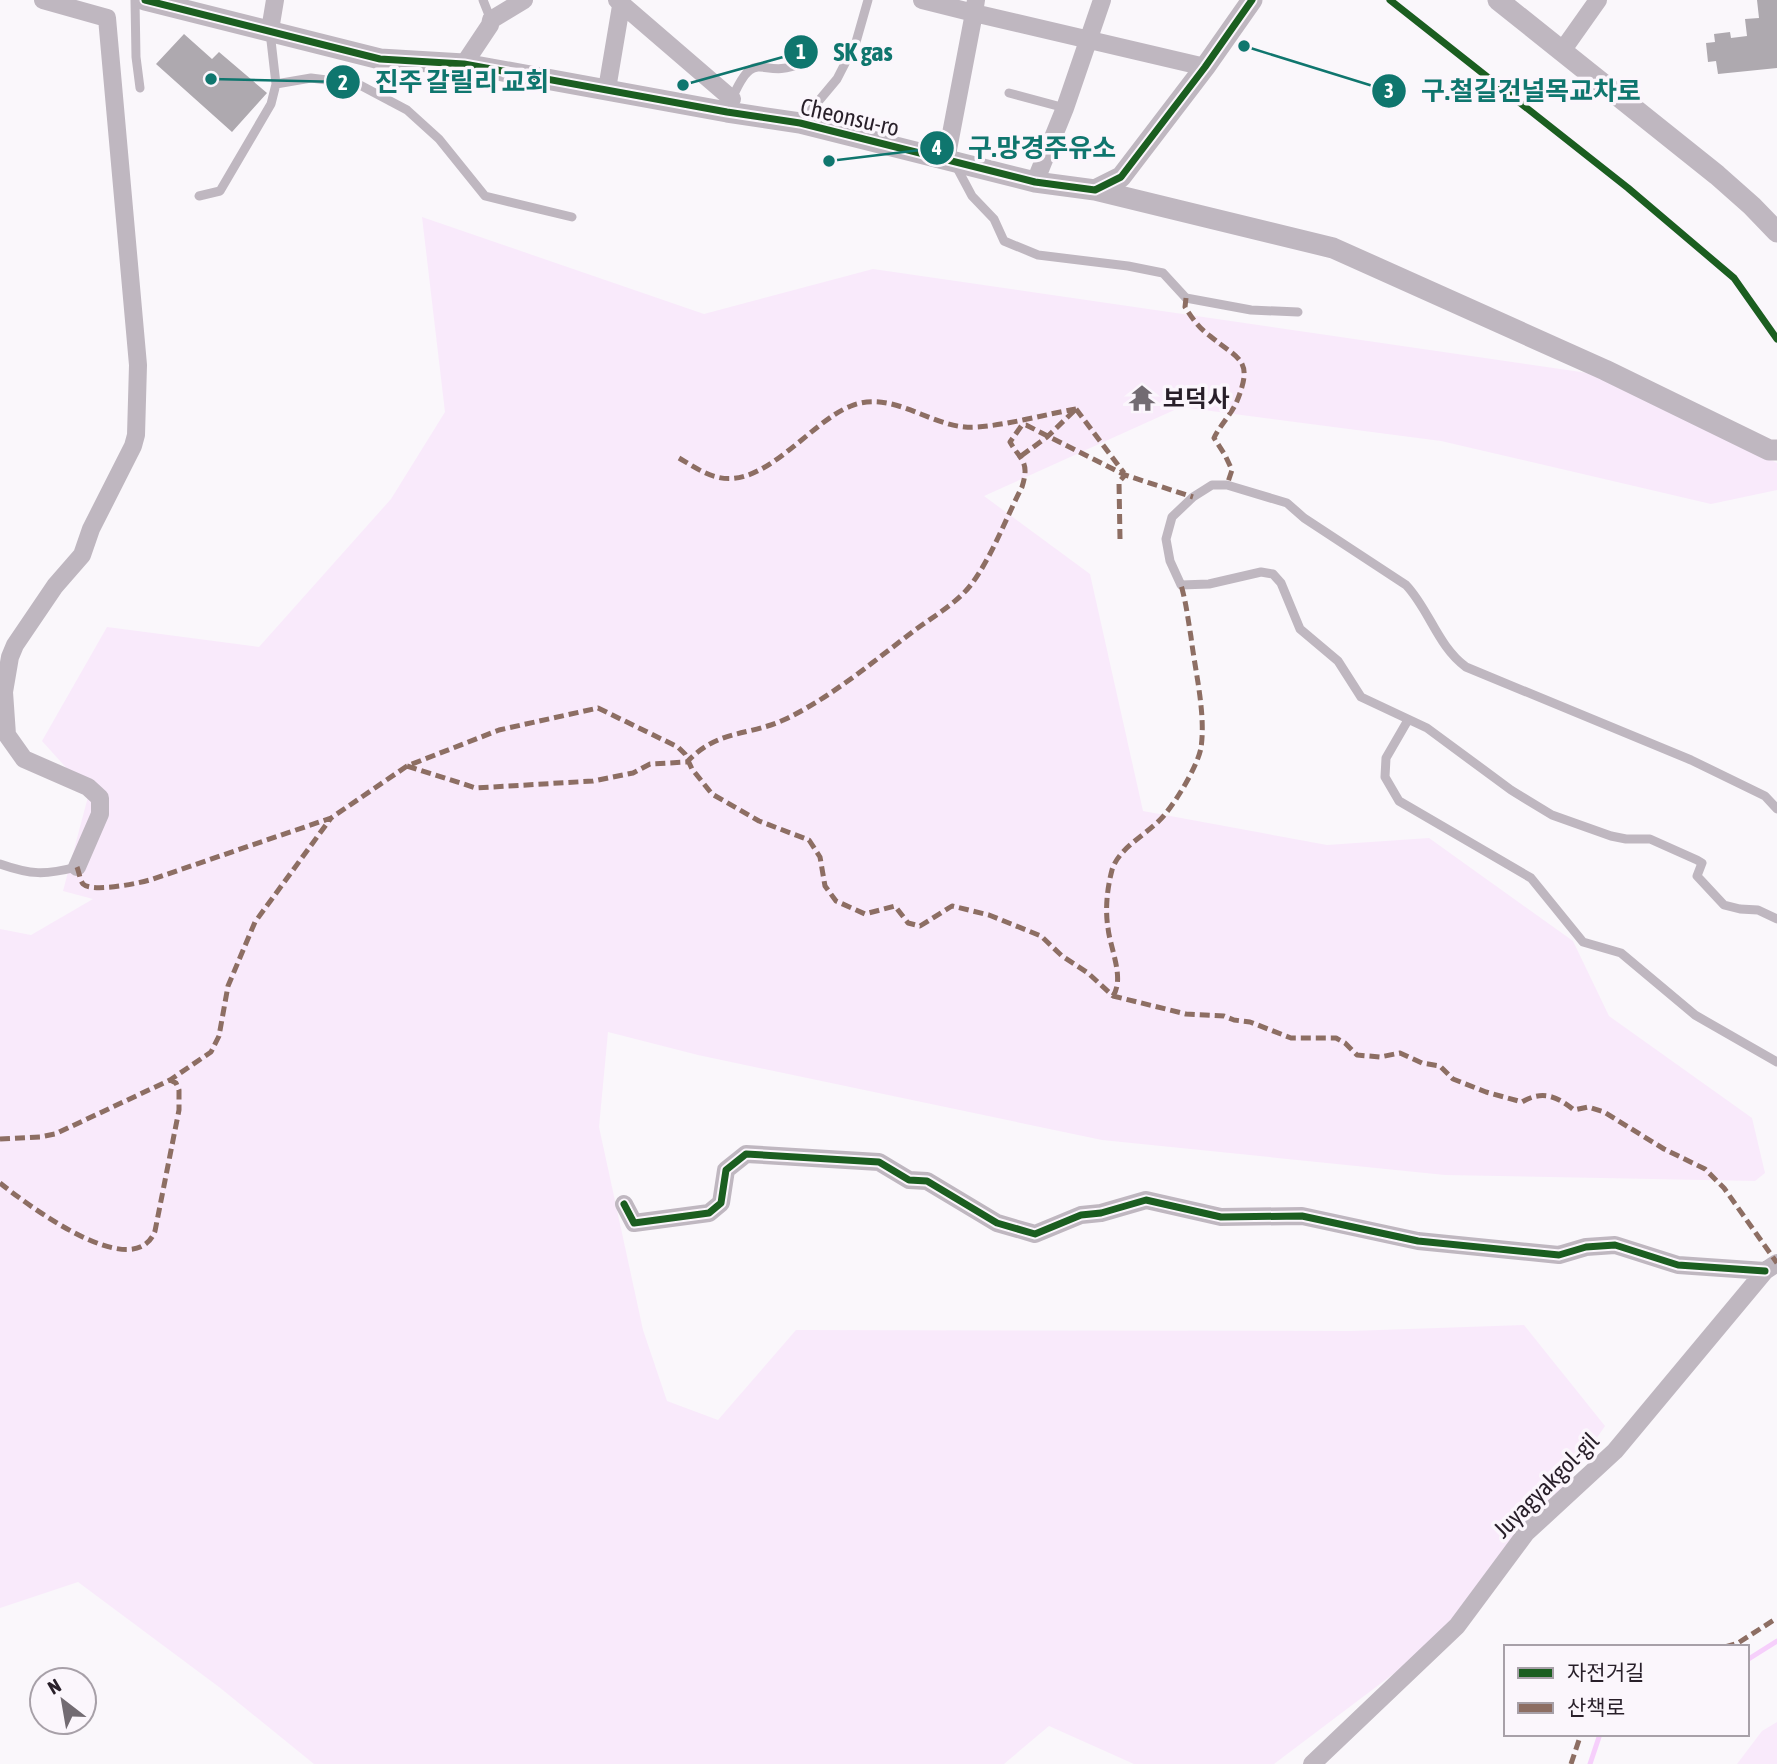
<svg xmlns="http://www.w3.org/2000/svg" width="1777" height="1764" viewBox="0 0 1777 1764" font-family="'Asap Condensed','Noto Sans KR',sans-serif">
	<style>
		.green { fill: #f9eafb }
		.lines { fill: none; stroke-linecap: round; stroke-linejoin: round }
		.stream { stroke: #f6cffb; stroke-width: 5 }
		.building { fill: #aea9af }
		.service { stroke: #bfb7c0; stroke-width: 9 }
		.minor { stroke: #bfb7c0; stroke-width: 18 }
		.tertiary { stroke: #bfb7c0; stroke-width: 21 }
		.quiet { stroke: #8d6e63; stroke-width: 5; stroke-dasharray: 10 5; stroke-linecap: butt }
		.cycleway-casing { stroke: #fbf6fc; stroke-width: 11 }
		.cycleway { stroke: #1b5e20; stroke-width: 7 }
		.labels { text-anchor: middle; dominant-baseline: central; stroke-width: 7; stroke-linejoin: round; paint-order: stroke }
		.street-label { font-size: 24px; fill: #281f29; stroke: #fbf6fc }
		.poi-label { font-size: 24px; font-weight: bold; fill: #281f29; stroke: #fbf6fc; text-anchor: start }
		.leader { fill: none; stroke: #0f766e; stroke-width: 2.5 }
		.callout-dot { fill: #0f766e; stroke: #fbf6fc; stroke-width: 2.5 }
		.mark-label { font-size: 21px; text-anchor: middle; font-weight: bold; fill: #fff }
		.callout-label { font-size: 26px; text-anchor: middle; font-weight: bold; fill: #0f766e; stroke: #fbf6fc; stroke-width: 7; stroke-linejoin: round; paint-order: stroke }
	</style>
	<rect width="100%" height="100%" fill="#faf7fb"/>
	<path class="green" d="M 422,217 L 704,314 L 873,269 L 1595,374 L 1777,463 L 1777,490 L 1711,504 L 1441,441 L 1181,407 L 984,496 L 1090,574 L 1143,811 L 1327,845 L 1429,838 L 1573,941 L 1609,1016 L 1752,1118 L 1765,1173 L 1755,1181 L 1445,1175 L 1102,1140 L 698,1055 L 608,1032 L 599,1127 L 643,1330 L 667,1401 L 718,1420 L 796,1330 L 1351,1331 L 1524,1325 L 1605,1426 L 1482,1607 L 1274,1764 L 1134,1764 L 1049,1726 L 1004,1764 L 314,1764 L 219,1687 L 78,1582 L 0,1608 L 0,929 L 31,935 L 93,899 L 63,891 L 89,793 L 42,741 L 107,627 L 259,647 L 391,499 L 445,412 Z
		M 1777,1722 L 1777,1764 L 1737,1764 L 1762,1731 Z"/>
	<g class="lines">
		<path class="stream" d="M 1747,1660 L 1777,1641
			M 1590,1764 L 1600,1734"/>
	</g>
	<path class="building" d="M 1757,0 L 1777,0 L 1777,68 L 1718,74 L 1716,61 L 1708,62 L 1706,43 L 1715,42 L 1714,34 L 1730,32 L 1731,38 L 1747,36 L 1745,19 L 1759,18 Z
		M 184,34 L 212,59 L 219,52 L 267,93 L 232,132 L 156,64 Z"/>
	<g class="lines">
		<path class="service" d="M 135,0 L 136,57 L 140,88
			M 483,0 L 491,20
			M 276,84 L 311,78 L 358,84 L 407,110 L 439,139 L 485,196 L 572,217
			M 1009,93 L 1065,108
			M 731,101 C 756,42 760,82 802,63 L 806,53
			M 801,122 L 837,79 L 856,42 L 868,0
			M 956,166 L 972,196 L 994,219 L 1004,241 L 1038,255 L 1128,266 L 1163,273 L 1186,298 L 1251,310 L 1298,312
			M 199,196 L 220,191 L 271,104 L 276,84 L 270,32
			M 1408,720 L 1386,758 L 1385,777 L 1399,801 L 1531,878 L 1583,942 L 1621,953 L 1695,1015 L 1777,1062
			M 1777,809 L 1765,796 L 1691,760 L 1466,667 C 1438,647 1429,609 1406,585 L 1304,518 L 1287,503 L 1227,485 L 1212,485 L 1193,497 L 1172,517 L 1166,539 L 1170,561 L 1181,585 L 1209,584 L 1261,572 L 1273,574 L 1281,583 L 1300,629 L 1338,661 L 1361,697 L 1427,728 L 1511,790 L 1552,815 L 1611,836 L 1626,839 L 1650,839 L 1697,860 L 1702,863 L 1697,876 L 1724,905 L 1740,909 L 1758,910 L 1777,919
			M 0,864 C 31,875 45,875 77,867"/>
		<path class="minor" d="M 43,0 L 107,18 L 138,365 L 136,435 L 133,446 L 91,529 L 82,555 L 55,586 L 15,645 L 10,657 L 4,692 L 7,735 L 24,759 L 88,787 L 100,798 L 100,814 L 77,867
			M 617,0 L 732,99
			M 922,0 L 974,13 L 976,0
			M 270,30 L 275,0
			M 1562,51 L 1598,0
			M 464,64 L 490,25 L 491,20 L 524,0
			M 607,89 L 622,0
			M 946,160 L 974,13 L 1205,67
			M 1035,182 L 1065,108 L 1102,0
			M 624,1204 L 634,1223 L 709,1213 L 721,1203 L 726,1170 L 746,1154 L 879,1162 L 909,1180 L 927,1181 L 997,1223 L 1035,1234 L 1081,1215 L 1101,1213 L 1146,1200 L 1221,1217 L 1302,1216 L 1418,1241 L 1559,1255 L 1586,1247 L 1615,1245 L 1678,1265 L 1765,1271
			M 1312,1764 L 1457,1626 L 1526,1533 L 1615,1451 L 1765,1271 L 1777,1263"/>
		<path class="tertiary" d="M 145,0 L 380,59 L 464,64 L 727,112 L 800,123 L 1035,182 L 1095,190 L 1121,177 L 1205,67 L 1252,0
			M 1498,0 L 1717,175 L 1752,206 L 1777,232
			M 1095,190 L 1333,248 L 1605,370 L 1769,450 L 1777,450"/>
		<path class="quiet" d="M 1186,298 L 1185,307 C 1192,318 1199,328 1210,336 C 1239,360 1254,359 1237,401 C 1231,415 1220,425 1214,438 L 1225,455 L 1232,470 L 1227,485
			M 1076,409 L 1124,473
			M 1021,456 L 1047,437 L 1076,409
			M 679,458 C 691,465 704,474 717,477 C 764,490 811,421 851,406 C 891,390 927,424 965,427 C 993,429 1046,414 1076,409
			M 1120,539 L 1119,482 L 1125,475
			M 407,766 L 476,788 L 593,781 L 633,773 L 650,764 L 687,762 C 719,728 749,737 788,718 C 834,695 874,661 915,630 C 934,616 959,602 973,582 C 993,554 1006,518 1022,487 C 1030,461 1021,461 1010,442 L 1022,425 L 1026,425 L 1125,475 L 1193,497
			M 77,867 C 79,872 80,880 83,884 C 92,893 141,883 153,879 L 331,818 L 407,766 L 499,730 L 598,708 L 678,747 L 685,754 L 692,769 L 712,794 L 759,821 L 809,840 L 820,857 L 825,886 L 836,901 L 865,914 L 895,906 L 908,923 L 920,926 L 952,906 L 989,915 L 1041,936 L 1062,956 L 1088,973 L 1113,996 L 1186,1014 L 1224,1016 L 1234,1020 L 1250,1022 L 1291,1038 L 1336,1038 L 1345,1043 L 1357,1055 L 1380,1057 L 1400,1053 L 1422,1063 L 1440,1066 L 1453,1079 L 1486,1092 L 1522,1102 C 1542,1090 1557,1096 1574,1110 L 1588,1107 L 1604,1112 L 1664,1149 L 1705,1169 L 1724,1188 L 1777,1263
			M 1113,996 C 1125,978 1110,948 1108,928 C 1105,910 1107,889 1112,870 C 1119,846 1151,833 1166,813 C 1178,798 1197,767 1201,748 C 1206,713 1195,671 1191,637 C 1188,619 1186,602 1181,585
			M 0,1139 L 40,1137 L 55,1134 L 170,1080 L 211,1052 L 219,1036 L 228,986 L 255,922 L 331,818
			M 0,1183 C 25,1203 134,1286 155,1231 L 179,1110 L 179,1090 L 176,1083 L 170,1080
			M 1725,1647 L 1738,1643 L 1777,1618
			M 1571,1764 L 1581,1734"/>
		<defs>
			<path id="cycleway" d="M 145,0 L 380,59 L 464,64 L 727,112 L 800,123 L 1035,182 L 1095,190 L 1121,177 L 1205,67 L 1252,0
				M 1390,0 L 1628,188 L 1734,278 L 1777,339
				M 624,1204 L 634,1223 L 709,1213 L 721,1203 L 726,1170 L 746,1154 L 879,1162 L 909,1180 L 927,1181 L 997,1223 L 1035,1234 L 1081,1215 L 1101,1213 L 1146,1200 L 1221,1217 L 1302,1216 L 1418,1241 L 1559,1255 L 1586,1247 L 1615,1245 L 1678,1265 L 1765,1271"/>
		</defs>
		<use href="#cycleway" class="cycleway-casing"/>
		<use href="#cycleway" class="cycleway"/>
	</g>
	<defs>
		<symbol id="temple-bare" viewBox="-9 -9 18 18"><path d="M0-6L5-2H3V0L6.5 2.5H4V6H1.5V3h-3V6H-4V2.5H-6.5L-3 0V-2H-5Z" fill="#726b72" stroke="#fbf6fc" stroke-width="2.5" paint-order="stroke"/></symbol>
	</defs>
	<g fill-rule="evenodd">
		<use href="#temple-bare" x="1123" y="379" width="38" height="38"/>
	</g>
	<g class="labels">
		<g class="street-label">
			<text transform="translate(850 117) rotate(13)">Cheonsu-ro</text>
			<text transform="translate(1546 1485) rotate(-45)">Juyagyakgol-gil</text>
		</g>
		<g class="poi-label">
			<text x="1163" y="398">보덕사</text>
		</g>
	</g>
	<path class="leader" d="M683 85L801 52M211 79L343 82M1244 46L1389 91M829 161L937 148"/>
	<g class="callout-dot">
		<circle cx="683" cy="85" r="7"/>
		<circle cx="211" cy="79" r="7"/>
		<circle cx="1244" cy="46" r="7"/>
		<circle cx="829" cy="161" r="7"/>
		<circle cx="801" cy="52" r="18"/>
		<circle cx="343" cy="82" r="18"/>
		<circle cx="1389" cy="91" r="18"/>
		<circle cx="937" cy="148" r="18"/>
	</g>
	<g class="mark-label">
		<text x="801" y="59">1</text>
		<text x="343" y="90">2</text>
		<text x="1389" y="98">3</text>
		<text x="937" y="155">4</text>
	</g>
	<g class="callout-label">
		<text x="863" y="61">SK gas</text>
		<text x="462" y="91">진주 갈릴리 교회</text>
		<text x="1531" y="100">구.철길건널목교차로</text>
		<text x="1042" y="157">구.망경주유소</text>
	</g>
	<rect x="1504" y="1645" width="245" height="91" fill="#fbf6fc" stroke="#a7a0a8" stroke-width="2"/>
	<rect x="1518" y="1668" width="35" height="10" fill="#1b5e20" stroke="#a7a0a8" stroke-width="2"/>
	<text x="1567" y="1680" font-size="21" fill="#281f29">자전거길</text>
	<rect x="1518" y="1703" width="35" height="10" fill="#8d6e63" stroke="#a7a0a8" stroke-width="2"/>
	<text x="1567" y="1715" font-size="21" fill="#281f29">산책로</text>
	<g transform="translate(63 1701) rotate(329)"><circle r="33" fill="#fbf6fc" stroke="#a7a0a8" stroke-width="2"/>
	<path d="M0-5L12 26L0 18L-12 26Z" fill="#726b72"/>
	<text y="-10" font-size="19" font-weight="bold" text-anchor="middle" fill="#281f29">N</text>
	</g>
</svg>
